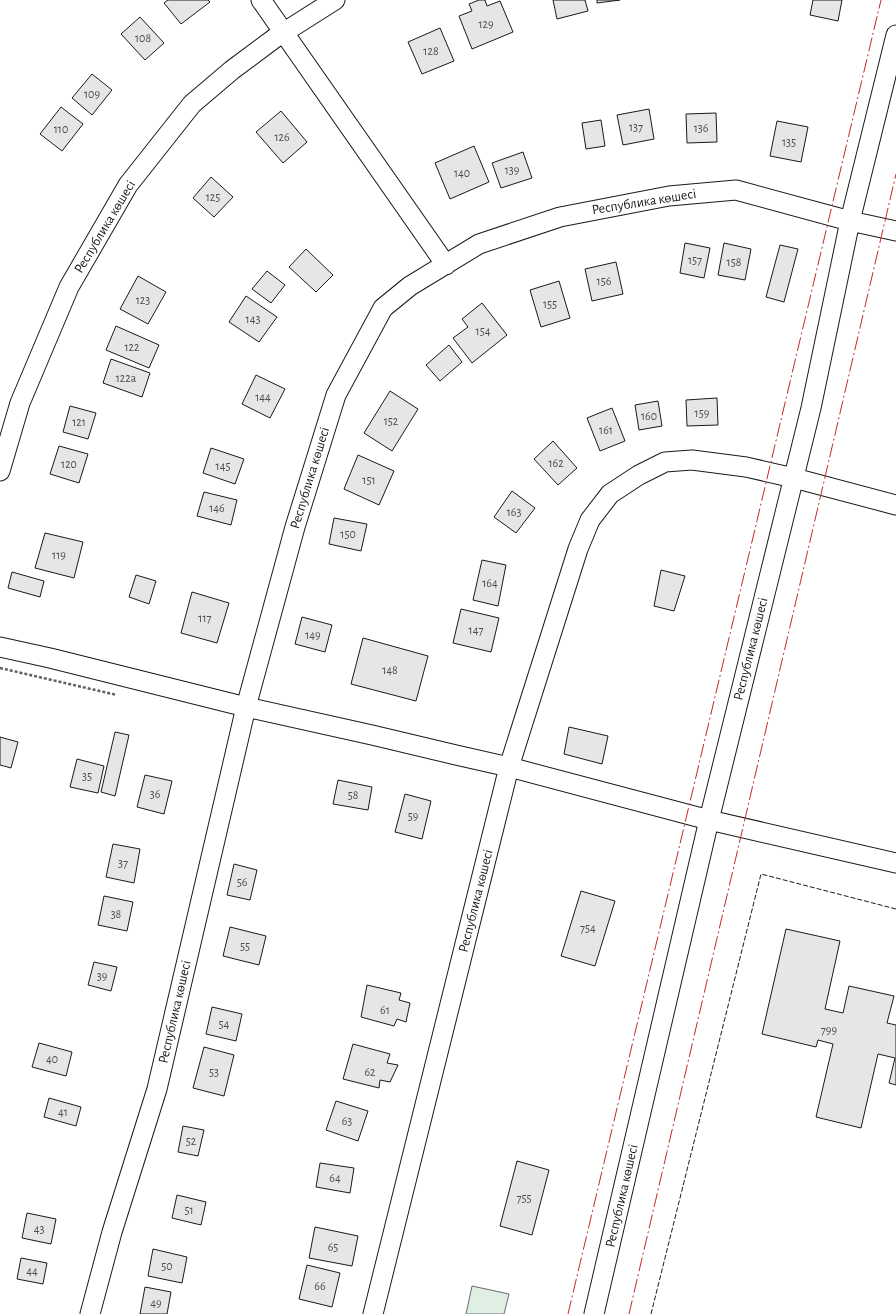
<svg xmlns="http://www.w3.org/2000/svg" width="896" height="1314" viewBox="0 0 896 1314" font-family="'Alegreya Sans',sans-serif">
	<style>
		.green { fill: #e0efe3; stroke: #6a6a6a }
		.building { fill: #e6e6e6; stroke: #1a1a1a }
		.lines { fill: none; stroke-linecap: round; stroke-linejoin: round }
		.minor-casing { stroke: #1a1a1a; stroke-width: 21 }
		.path { stroke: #5f5f5f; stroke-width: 2.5; stroke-dasharray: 3 2; stroke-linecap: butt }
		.minor { stroke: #fff; stroke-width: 19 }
		.fence { stroke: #1a1a1a; stroke-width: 1; stroke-dasharray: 5 2; stroke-linecap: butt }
		.power { stroke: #c62828; stroke-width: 1; stroke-dasharray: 14 3 2 3; stroke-linecap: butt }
		.labels { text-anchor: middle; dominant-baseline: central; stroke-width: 3; stroke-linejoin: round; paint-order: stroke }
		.number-label { font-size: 12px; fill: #4d4d4d }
		.street-label { font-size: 14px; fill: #1a1a1a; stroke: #fff }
	</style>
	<rect width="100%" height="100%" fill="#fff"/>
	<path class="green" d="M 472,1286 L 509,1294 L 504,1314 L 466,1314 Z"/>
	<path class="building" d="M 168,0 L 208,0 L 210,2 L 181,24 L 164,3 Z
		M 479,0 L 485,0 L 487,6 L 500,1 L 513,32 L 472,49 L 459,16 L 472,11 L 469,4 Z
		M 553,0 L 585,0 L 588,11 L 557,19 Z
		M 597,0 L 620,0 L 597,3 Z
		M 813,0 L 842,0 L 838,21 L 810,15 Z
		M 140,17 L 164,43 L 145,60 L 121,34 Z
		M 440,28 L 454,61 L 422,74 L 408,42 Z
		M 92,74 L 112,90 L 92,115 L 72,98 Z
		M 61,107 L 83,124 L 62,151 L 40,134 Z
		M 649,109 L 654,139 L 623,145 L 617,115 Z
		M 281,111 L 307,142 L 283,163 L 256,132 Z
		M 716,113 L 717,142 L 687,143 L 686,114 Z
		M 601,120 L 605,146 L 586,149 L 582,123 Z
		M 777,121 L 808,127 L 801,162 L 770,156 Z
		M 474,146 L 489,182 L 450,199 L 435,163 Z
		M 523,152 L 532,178 L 501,188 L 492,163 Z
		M 211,177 L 233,197 L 214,217 L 193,198 Z
		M 685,243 L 710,248 L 704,278 L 680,273 Z
		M 724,243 L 751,249 L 745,280 L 718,275 Z
		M 780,245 L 798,249 L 784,302 L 766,297 Z
		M 306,249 L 333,275 L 316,292 L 289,267 Z
		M 616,262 L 623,294 L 592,301 L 585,269 Z
		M 267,271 L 285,285 L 271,303 L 252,289 Z
		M 138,276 L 166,292 L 148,324 L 120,309 Z
		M 559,281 L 570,318 L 541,327 L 530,290 Z
		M 246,296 L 277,317 L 259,342 L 229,322 Z
		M 482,303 L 507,335 L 472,363 L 453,338 L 468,327 L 462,319 Z
		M 116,326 L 159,345 L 149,368 L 106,350 Z
		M 449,345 L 462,362 L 440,381 L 426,365 Z
		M 111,359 L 150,373 L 142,397 L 103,383 Z
		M 256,375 L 285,389 L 270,418 L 242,404 Z
		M 390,391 L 418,409 L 392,451 L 364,433 Z
		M 717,398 L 718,425 L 687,426 L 686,400 Z
		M 658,401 L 662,426 L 639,430 L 635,405 Z
		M 70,406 L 96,413 L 88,439 L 63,432 Z
		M 612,408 L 625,441 L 600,451 L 587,418 Z
		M 553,441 L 577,468 L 558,485 L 534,459 Z
		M 59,446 L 88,454 L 79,483 L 50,474 Z
		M 211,448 L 244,459 L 235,484 L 203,473 Z
		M 358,455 L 394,471 L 379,505 L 344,489 Z
		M 512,491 L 535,508 L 516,533 L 494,517 Z
		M 204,492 L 237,500 L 231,525 L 197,516 Z
		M 334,518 L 367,524 L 361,551 L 329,544 Z
		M 45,533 L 83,542 L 74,578 L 35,568 Z
		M 482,560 L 506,565 L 498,606 L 473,600 Z
		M 661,570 L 685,576 L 674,611 L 654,606 Z
		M 12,572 L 44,581 L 40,597 L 8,588 Z
		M 136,575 L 156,581 L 149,604 L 129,597 Z
		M 192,592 L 229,603 L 217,643 L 181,633 Z
		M 461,609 L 499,618 L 491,652 L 453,643 Z
		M 302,617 L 332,625 L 325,652 L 295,644 Z
		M 363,638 L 428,656 L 416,701 L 351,684 Z
		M 569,727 L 608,736 L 602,764 L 564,754 Z
		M 115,732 L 129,735 L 115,796 L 101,792 Z
		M 0,737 L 18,742 L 11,768 L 0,765 Z
		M 77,759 L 104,766 L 98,793 L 70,787 Z
		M 145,775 L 172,781 L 164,814 L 137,807 Z
		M 338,780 L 372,787 L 368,810 L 333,804 Z
		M 405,794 L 431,801 L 422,839 L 395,832 Z
		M 113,844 L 140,849 L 134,883 L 106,877 Z
		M 234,864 L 257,870 L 250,900 L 227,895 Z
		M 581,891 L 615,901 L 595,966 L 561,956 Z
		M 104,896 L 133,902 L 127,931 L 98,925 Z
		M 230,927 L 266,936 L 259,965 L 223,956 Z
		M 786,929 L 840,941 L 825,1009 L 843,1013 L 849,986 L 894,996 L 887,1023 L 896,1025 L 896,1085 L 889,1083 L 895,1058 L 878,1054 L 861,1128 L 816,1117 L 833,1044 L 818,1040 L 816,1047 L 762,1034 Z
		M 94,962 L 117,967 L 111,991 L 88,985 Z
		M 367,985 L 401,993 L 399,1000 L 410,1003 L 406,1022 L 397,1019 L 394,1026 L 361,1017 Z
		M 212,1007 L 242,1014 L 236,1041 L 206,1034 Z
		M 39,1043 L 72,1052 L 66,1076 L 32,1067 Z
		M 353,1044 L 390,1054 L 387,1063 L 398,1065 L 390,1082 L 380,1080 L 379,1088 L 343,1079 Z
		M 204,1047 L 234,1055 L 224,1096 L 193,1088 Z
		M 49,1098 L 81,1107 L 76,1126 L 44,1117 Z
		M 336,1101 L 368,1111 L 358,1141 L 326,1130 Z
		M 183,1126 L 204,1130 L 198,1156 L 178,1152 Z
		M 517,1161 L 549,1170 L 532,1235 L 500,1226 Z
		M 320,1163 L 354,1168 L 350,1193 L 316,1187 Z
		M 177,1195 L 206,1202 L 201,1225 L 172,1218 Z
		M 27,1213 L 56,1219 L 51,1244 L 22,1238 Z
		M 315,1227 L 358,1236 L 352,1266 L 309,1258 Z
		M 153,1249 L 187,1257 L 182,1283 L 148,1276 Z
		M 21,1258 L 47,1263 L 43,1284 L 17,1279 Z
		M 307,1265 L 340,1273 L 332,1307 L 299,1299 Z
		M 145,1287 L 171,1292 L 167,1314 L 140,1314 Z"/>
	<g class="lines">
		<defs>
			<path id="minor" d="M 261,0 L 446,265
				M 0,471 L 20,403 L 69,287 L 128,185 L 192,104 L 232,70 L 275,38 L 335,0
				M 0,647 L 50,658 L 246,707 L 372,735 L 456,755 L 509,767 L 709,820 L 896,863
				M 90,1314 L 112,1232 L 157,1089 L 246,707 L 295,527 L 336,395 L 383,308 L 410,286 L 479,244 L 560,217 L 669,196 L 736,190 L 850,221 L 896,231
				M 373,1314 L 509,767 L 578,549 L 590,520 L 610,494 L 639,475 L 665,462 L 692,460 L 746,467 L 794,478 L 896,505
				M 594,1314 L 709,820 L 811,408 L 850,221 L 896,35"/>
		</defs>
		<use href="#minor" class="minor-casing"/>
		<path class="path" d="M 0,668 L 117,695"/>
		<use href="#minor" class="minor"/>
		<path class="fence" d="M 651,1314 L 761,874 L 896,909"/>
		<path class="power" d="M 568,1314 L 881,0
			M 629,1314 L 896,174"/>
	</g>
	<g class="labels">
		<g class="number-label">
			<text x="486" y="24">129</text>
			<text x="143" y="38">108</text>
			<text x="431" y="51">128</text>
			<text x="92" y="94">109</text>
			<text x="636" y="127">137</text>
			<text x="701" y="128">136</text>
			<text x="61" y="129">110</text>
			<text x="282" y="137">126</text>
			<text x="789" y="142">135</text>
			<text x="512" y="170">139</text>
			<text x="462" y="173">140</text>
			<text x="213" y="197">125</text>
			<text x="695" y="260">157</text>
			<text x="734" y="262">158</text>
			<text x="604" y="281">156</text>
			<text x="143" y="300">123</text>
			<text x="550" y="304">155</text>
			<text x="253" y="319">143</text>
			<text x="483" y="331">154</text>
			<text x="132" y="347">122</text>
			<text x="126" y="378">122а</text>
			<text x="263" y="397">144</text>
			<text x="702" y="413">159</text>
			<text x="649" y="416">160</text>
			<text x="391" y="421">152</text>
			<text x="79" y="422">121</text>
			<text x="606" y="430">161</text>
			<text x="556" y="463">162</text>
			<text x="69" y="464">120</text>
			<text x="223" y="466">145</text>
			<text x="369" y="480">151</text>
			<text x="217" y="508">146</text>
			<text x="514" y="512">163</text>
			<text x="348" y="534">150</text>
			<text x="59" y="555">119</text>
			<text x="490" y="583">164</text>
			<text x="205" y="618">117</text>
			<text x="476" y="630">147</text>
			<text x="313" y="635">149</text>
			<text x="390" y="670">148</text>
			<text x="87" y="776">35</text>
			<text x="155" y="794">36</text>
			<text x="353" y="795">58</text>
			<text x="413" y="816">59</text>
			<text x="123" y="863">37</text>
			<text x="242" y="882">56</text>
			<text x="116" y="914">38</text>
			<text x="588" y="928">754</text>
			<text x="245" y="946">55</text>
			<text x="102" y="976">39</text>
			<text x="385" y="1010">61</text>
			<text x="224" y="1024">54</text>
			<text x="829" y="1030">799</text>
			<text x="52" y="1059">40</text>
			<text x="214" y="1072">53</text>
			<text x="370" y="1072">62</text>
			<text x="63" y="1112">41</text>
			<text x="347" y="1121">63</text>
			<text x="191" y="1141">52</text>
			<text x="335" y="1178">64</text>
			<text x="524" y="1198">755</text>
			<text x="189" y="1210">51</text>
			<text x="39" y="1229">43</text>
			<text x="333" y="1247">65</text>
			<text x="167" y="1266">50</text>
			<text x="32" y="1271">44</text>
			<text x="320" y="1286">66</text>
			<text x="156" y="1303">49</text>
		</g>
		<g class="street-label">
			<text transform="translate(644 202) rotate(-9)">Республика көшесі</text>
			<text transform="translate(105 227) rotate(-59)">Республика көшесі</text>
			<text transform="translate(310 478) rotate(-73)">Республика көшесі</text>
			<text transform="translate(751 649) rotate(-76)">Республика көшесі</text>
			<text transform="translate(476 901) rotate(-76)">Республика көшесі</text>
			<text transform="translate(175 1012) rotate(-77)">Республика көшесі</text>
			<text transform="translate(622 1196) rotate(-77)">Республика көшесі</text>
		</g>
	</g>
</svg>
